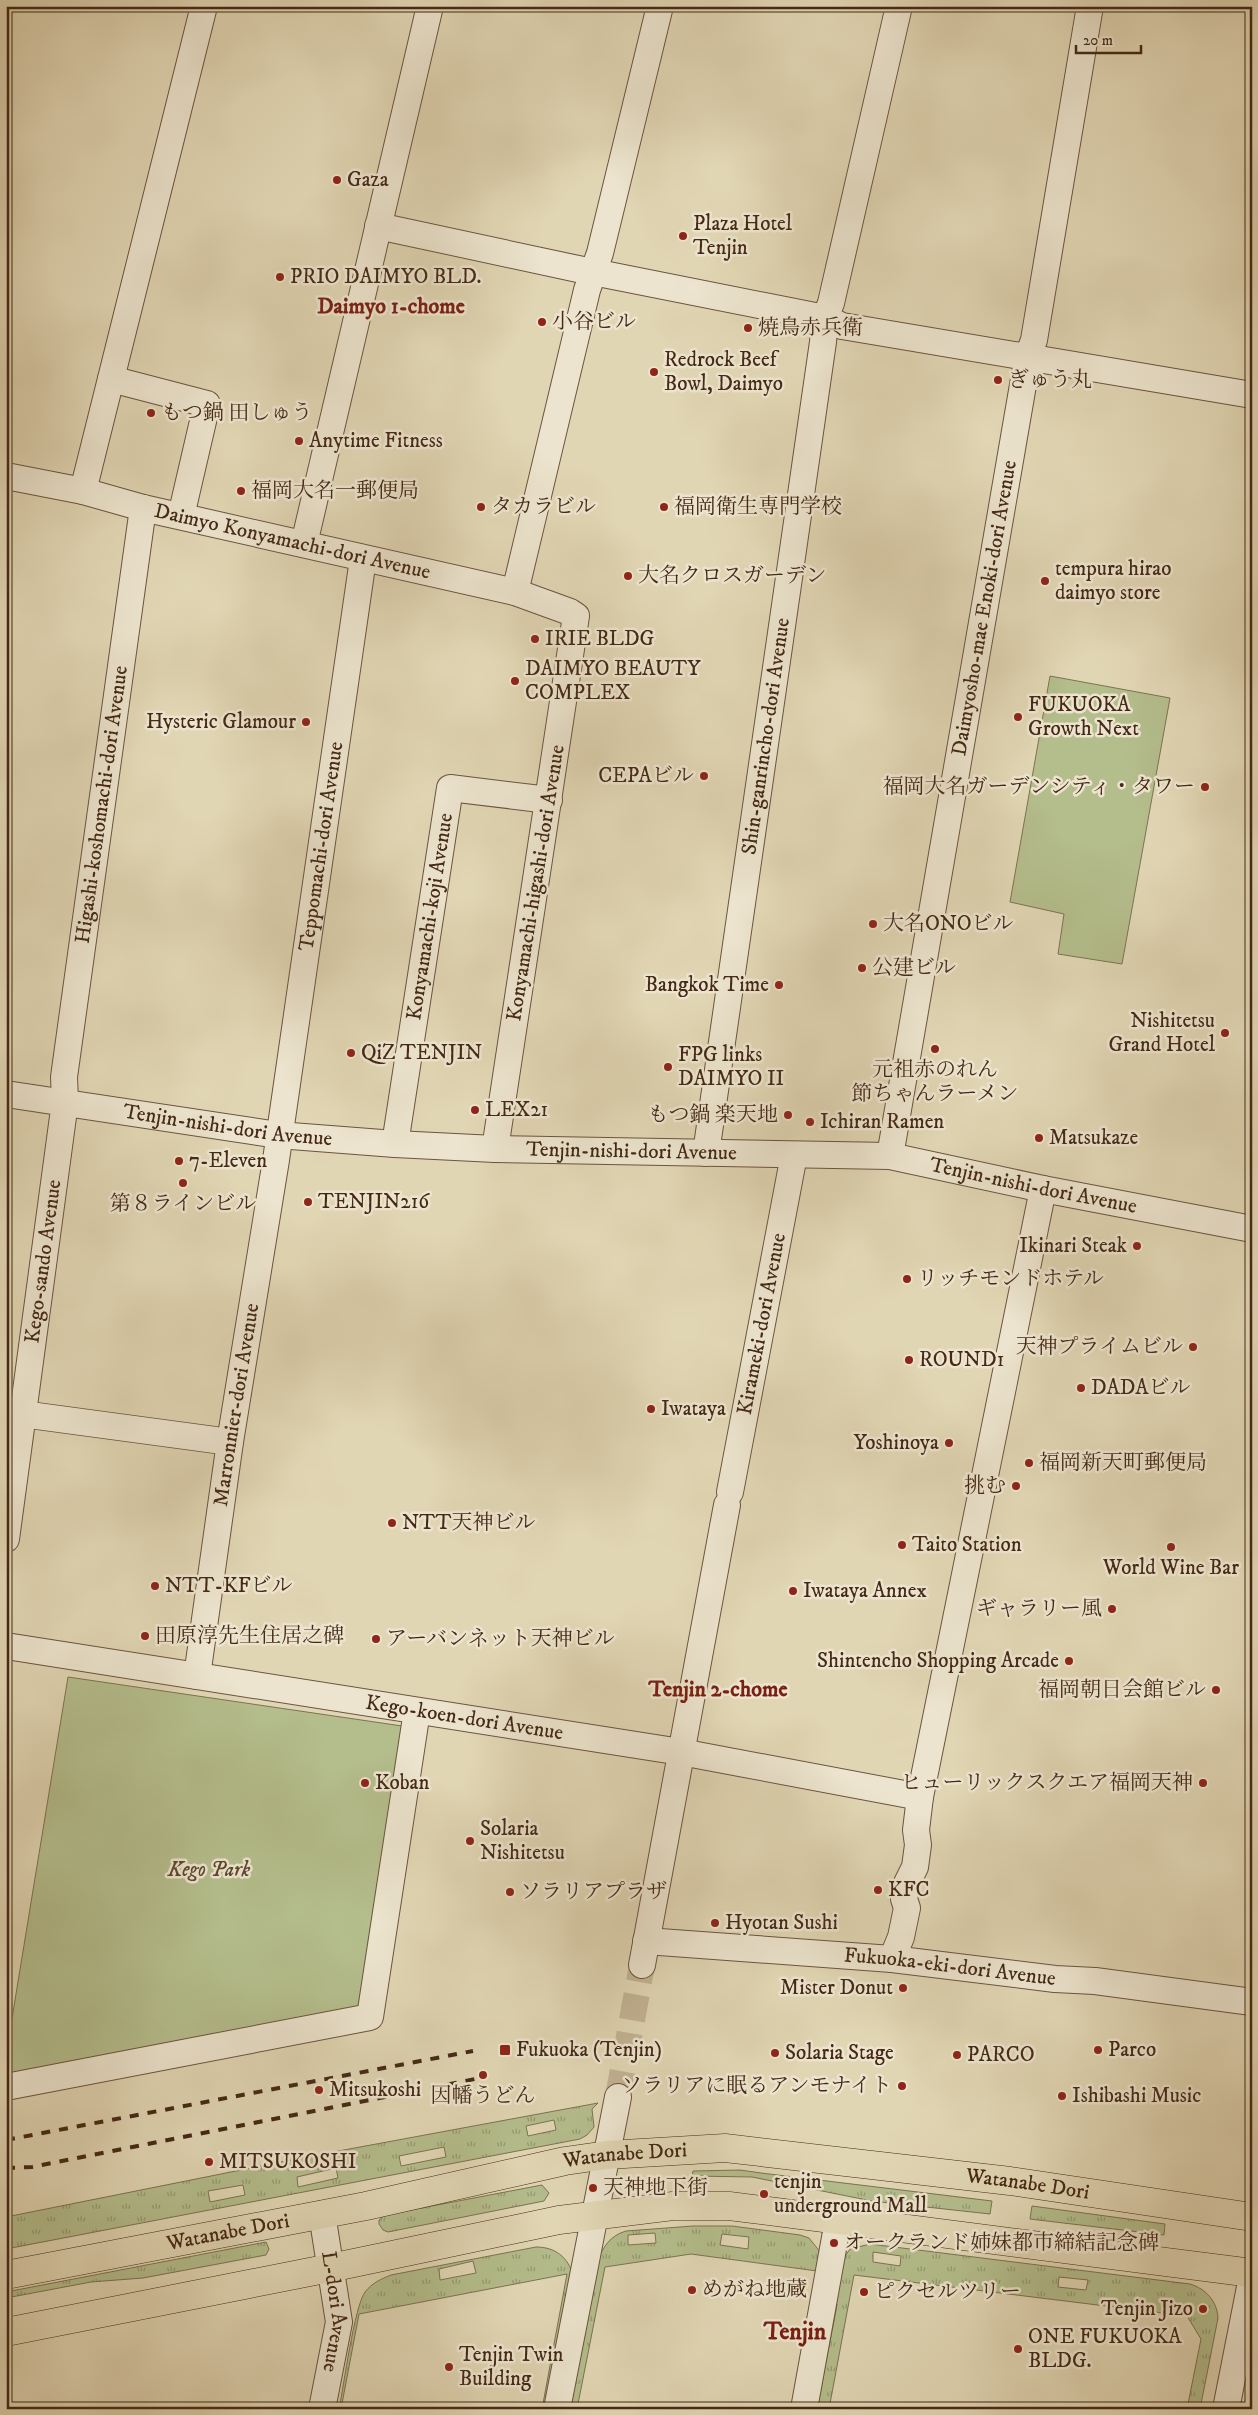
<svg xmlns="http://www.w3.org/2000/svg" width="1258" height="2415" viewBox="0 0 1258 2415" font-family="'IM FELL DW Pica','Noto Serif JP',serif">
	<style>
		.grass { fill: url(#grass-tufts); stroke: #7c7351; fill-rule: evenodd }
		.green { fill: #b4bd8c; stroke: #7c7351 }
		.lines { fill: none; stroke-linecap: round; stroke-linejoin: round }
		.minor-tunnel { stroke: #c2b394; stroke-width: 26; stroke-dasharray: 26 13; stroke-linecap: butt }
		.minor-casing { stroke: #6c543e; stroke-width: 28 }
		.major-casing { stroke: #452916; stroke-width: 29 }
		.minor { stroke: #ece4ce; stroke-width: 26 }
		.major { stroke: #e1d6b4; stroke-width: 28 }
		.rail { stroke: #452916; stroke-width: 4; stroke-dasharray: 9 9; stroke-linecap: butt }
		.poi-dot { fill: #8f2418; stroke: #ece4ce; stroke-width: 2 }
		.labels { text-anchor: middle; dominant-baseline: central; stroke-width: 5; stroke-linejoin: round; paint-order: stroke }
		.poi-label { font-size: 21px; fill: #452916; stroke: #ece4ce; text-anchor: start }
		.street-label { font-size: 21px; fill: #452916; stroke: #ece4ce }
		.park-label { font-size: 21px; font-style: italic; fill: #5b472e; stroke: #ece4ce }
		.neighbourhood-label { font-size: 22px; font-weight: bold; fill: #7a1f14; stroke: #ece4ce }
		.quarter-label { font-size: 24px; font-weight: bold; fill: #7a1f14; stroke: #ece4ce }
	</style>
	<defs>
		<pattern id="grass-tufts" width="24" height="20" patternUnits="userSpaceOnUse" patternTransform="scale(1.25)"><rect width="24" height="20" fill="#b4bd8c"/><path d="M3 7l-1-3M5 7V3M7 7l1-3M15 17l-1-3M17 17v-4M19 17l1-3" fill="none" stroke="#949a71"/></pattern>
	</defs>
	<rect width="100%" height="100%" fill="#e1d6b4"/>
	<filter id="stains"><feTurbulence type="fractalNoise" baseFrequency=".004" numOctaves="4"/><feColorMatrix values="0 0 0 0 .2 0 0 0 0 .09 0 0 0 0 .02 0 0 0 .5 -.17"/></filter>
	<radialGradient id="worn" r=".72"><stop offset=".6" stop-color="#630" stop-opacity="0"/><stop offset="1" stop-color="#630" stop-opacity=".3"/></radialGradient>
	<path class="grass" d="M 598,2103 L 592,2109 L 594,2127 L 587,2135 L 580,2139 L 6,2249 L 6,2217 L 306,2157 ZM 554,2120 L 556,2130 L 528,2136 L 526,2126 ZM 444,2147 L 446,2157 L 401,2166 L 399,2156 ZM 336,2168 L 338,2178 L 298,2187 L 297,2177 ZM 243,2185 L 245,2195 L 210,2202 L 208,2191 Z
		M 740,2170 L 761,2173 L 992,2201 L 990,2214 L 872,2201 L 752,2177 L 692,2176 L 693,2171 Z
		M 542,2185 L 549,2193 L 544,2201 L 388,2232 L 383,2230 L 379,2224 L 379,2220 L 385,2215 Z
		M 1032,2206 L 1165,2224 L 1164,2235 L 1030,2219 Z
		M 693,2226 L 732,2226 L 800,2235 L 809,2238 L 821,2253 L 797,2409 L 791,2409 L 817,2271 L 691,2254 L 605,2267 L 577,2409 L 570,2409 L 596,2262 C 604,2247 609,2236 626,2231 ZM 655,2233 L 656,2243 L 628,2245 L 628,2235 ZM 722,2234 L 749,2237 L 748,2249 L 720,2245 Z
		M 266,2242 L 269,2249 L 266,2255 L 143,2278 L 91,2282 L 6,2298 L 6,2292 Z
		M 870,2244 L 1190,2284 C 1206,2289 1217,2301 1218,2318 L 1200,2409 L 1187,2409 L 1201,2339 L 1187,2316 L 854,2275 L 829,2409 L 817,2409 L 837,2305 L 834,2293 L 845,2256 L 850,2249 ZM 873,2252 L 901,2256 L 900,2266 L 873,2262 ZM 1059,2277 L 1088,2280 L 1086,2290 L 1058,2287 Z
		M 536,2247 C 555,2247 568,2257 573,2275 L 548,2409 L 542,2409 L 567,2274 L 359,2314 L 341,2409 L 339,2409 C 344,2385 354,2308 365,2292 C 372,2283 381,2279 391,2275 ZM 473,2261 L 476,2273 L 440,2280 L 439,2269 Z"/>
	<path class="green" d="M 1050,676 L 1170,698 L 1122,964 L 1058,954 L 1064,914 L 1010,902 Z
		M 68,1677 L 409,1727 L 366,2015 L 6,2079 L 6,2055 Z"/>
	<g class="lines">
		<path class="minor-tunnel" d="M 618,2097 L 642,1965"/>
		<defs>
			<g id="minor">
				<path d="M 378,226 L 578,269 L 825,318 L 842,326 L 1252,395"/>
				<path d="M 111,379 L 207,404 L 181,516"/>
				<path id="s1" d="M 6,476 L 83,491 L 143,508 L 515,592 L 570,612 L 576,616 L 495,1149"/>
				<path d="M 83,491 L 204,6"/>
				<path d="M 304,544 L 430,6"/>
				<path d="M 515,592 L 587,290 L 600,253 L 660,6"/>
				<path id="s2" d="M 6,1094 L 278,1135 L 395,1144 L 495,1149 L 890,1156 L 1043,1189 L 1252,1229"/>
				<path id="s3" d="M 395,1144 L 450,788 L 549,800"/>
				<path id="s4" d="M 706,1153 L 823,342 L 825,318 L 831,303 L 899,6"/>
				<path id="s5" d="M 890,1156 L 1028,356 L 1034,340 L 1090,6"/>
				<path d="M 22,1414 L 230,1442"/>
				<path id="s6" d="M 730,1492 L 794,1155"/>
				<path id="s7" d="M 6,1539 L 65,1102 L 64,1077 L 143,508"/>
				<path id="s8" d="M 6,1646 L 681,1752 L 920,1797"/>
				<path id="s9" d="M 197,1676 L 230,1442 L 276,1160 L 363,559"/>
				<path id="s10" d="M 646,1941 L 892,1959 L 1055,1979 L 1095,1981 L 1252,2002"/>
				<path d="M 892,1959 L 901,1937 L 907,1908 L 904,1899 L 907,1883 L 915,1867 L 918,1845 L 916,1830 L 920,1797 L 1043,1189"/>
				<path d="M 642,1965 L 727,1505"/>
				<path d="M 6,2087 L 370,2017 L 417,1711"/>
				<path id="s11" d="M 322,2214 L 339,2322 L 322,2409"/>
				<path d="M 557,2409 L 618,2097"/>
				<path d="M 804,2409 L 838,2221"/>
				<path d="M 1226,2409 L 1252,2277"/>
			</g>
			<g id="major">
				<path id="s12" d="M 6,2275 L 366,2206 L 565,2161 L 607,2155 L 725,2148 L 1010,2181 L 1252,2217"/>
				<path d="M 6,2332 L 330,2268 L 559,2220 L 673,2206 L 729,2206 L 1252,2273"/>
			</g>
		</defs>
		<use href="#minor" class="minor-casing"/>
		<use href="#major" class="major-casing"/>
		<use href="#minor" class="minor"/>
		<use href="#major" class="major"/>
		<path class="rail" d="M 6,2140 L 473,2051
			M 6,2168 L 32,2167 L 475,2079"/>
	</g>
	<g class="poi-dot">
		<circle cx="337" cy="180" r="5"/>
		<circle cx="683" cy="236" r="5"/>
		<circle cx="280" cy="277" r="5"/>
		<circle cx="542" cy="322" r="5"/>
		<circle cx="748" cy="328" r="5"/>
		<circle cx="654" cy="372" r="5"/>
		<circle cx="998" cy="380" r="5"/>
		<circle cx="151" cy="413" r="5"/>
		<circle cx="299" cy="441" r="5"/>
		<circle cx="241" cy="491" r="5"/>
		<circle cx="481" cy="507" r="5"/>
		<circle cx="664" cy="507" r="5"/>
		<circle cx="628" cy="576" r="5"/>
		<circle cx="1045" cy="581" r="5"/>
		<circle cx="535" cy="639" r="5"/>
		<circle cx="515" cy="681" r="5"/>
		<circle cx="1018" cy="717" r="5"/>
		<circle cx="306" cy="722" r="5"/>
		<circle cx="704" cy="776" r="5"/>
		<circle cx="1205" cy="787" r="5"/>
		<circle cx="873" cy="924" r="5"/>
		<circle cx="862" cy="968" r="5"/>
		<circle cx="779" cy="985" r="5"/>
		<circle cx="1225" cy="1033" r="5"/>
		<circle cx="935" cy="1049" r="5"/>
		<circle cx="351" cy="1053" r="5"/>
		<circle cx="668" cy="1067" r="5"/>
		<circle cx="475" cy="1110" r="5"/>
		<circle cx="788" cy="1115" r="5"/>
		<circle cx="810" cy="1122" r="5"/>
		<circle cx="1039" cy="1138" r="5"/>
		<circle cx="179" cy="1161" r="5"/>
		<circle cx="183" cy="1183" r="5"/>
		<circle cx="308" cy="1202" r="5"/>
		<circle cx="1137" cy="1246" r="5"/>
		<circle cx="907" cy="1279" r="5"/>
		<circle cx="1193" cy="1347" r="5"/>
		<circle cx="909" cy="1360" r="5"/>
		<circle cx="1081" cy="1388" r="5"/>
		<circle cx="651" cy="1409" r="5"/>
		<circle cx="949" cy="1443" r="5"/>
		<circle cx="1029" cy="1463" r="5"/>
		<circle cx="1016" cy="1486" r="5"/>
		<circle cx="392" cy="1523" r="5"/>
		<circle cx="902" cy="1545" r="5"/>
		<circle cx="1171" cy="1547" r="5"/>
		<circle cx="155" cy="1586" r="5"/>
		<circle cx="793" cy="1591" r="5"/>
		<circle cx="1112" cy="1609" r="5"/>
		<circle cx="145" cy="1636" r="5"/>
		<circle cx="376" cy="1639" r="5"/>
		<circle cx="1069" cy="1661" r="5"/>
		<circle cx="1216" cy="1690" r="5"/>
		<circle cx="365" cy="1783" r="5"/>
		<circle cx="1203" cy="1783" r="5"/>
		<circle cx="470" cy="1841" r="5"/>
		<circle cx="878" cy="1890" r="5"/>
		<circle cx="510" cy="1892" r="5"/>
		<circle cx="715" cy="1923" r="5"/>
		<circle cx="903" cy="1988" r="5"/>
		<rect x="499" y="2044" width="12" height="12" rx="2.5"/>
		<circle cx="1098" cy="2050" r="5"/>
		<circle cx="775" cy="2053" r="5"/>
		<circle cx="957" cy="2055" r="5"/>
		<circle cx="483" cy="2075" r="5"/>
		<circle cx="902" cy="2086" r="5"/>
		<circle cx="319" cy="2090" r="5"/>
		<circle cx="1062" cy="2096" r="5"/>
		<circle cx="209" cy="2162" r="5"/>
		<circle cx="593" cy="2188" r="5"/>
		<circle cx="764" cy="2194" r="5"/>
		<circle cx="834" cy="2243" r="5"/>
		<circle cx="692" cy="2290" r="5"/>
		<circle cx="864" cy="2292" r="5"/>
		<circle cx="1203" cy="2309" r="5"/>
		<circle cx="1018" cy="2349" r="5"/>
		<circle cx="449" cy="2367" r="5"/>
	</g>
	<g class="labels">
		<g class="poi-label">
			<text x="347" y="180">Gaza</text>
			<text x="693" y="224">Plaza Hotel<tspan x="693" dy="24">Tenjin</tspan></text>
			<text x="290" y="277">PRIO DAIMYO BLD.</text>
			<text x="552" y="322">小谷ビル</text>
			<text x="758" y="328">焼鳥赤兵衛</text>
			<text x="664" y="360">Redrock Beef<tspan x="664" dy="24">Bowl, Daimyo</tspan></text>
			<text x="1008" y="380">ぎゅう丸</text>
			<text x="161" y="413">もつ鍋 田しゅう</text>
			<text x="309" y="441">Anytime Fitness</text>
			<text x="251" y="491">福岡大名一郵便局</text>
			<text x="491" y="507">タカラビル</text>
			<text x="674" y="507">福岡衛生専門学校</text>
			<text x="1055" y="569">tempura hirao<tspan x="1055" dy="24">daimyo store</tspan></text>
			<text x="638" y="576">大名クロスガーデン</text>
			<text x="545" y="639">IRIE BLDG</text>
			<text x="525" y="669">DAIMYO BEAUTY<tspan x="525" dy="24">COMPLEX</tspan></text>
			<text x="1028" y="705">FUKUOKA<tspan x="1028" dy="24">Growth Next</tspan></text>
			<text x="296" y="722" text-anchor="end">Hysteric Glamour</text>
			<text x="694" y="776" text-anchor="end">CEPAビル</text>
			<text x="1195" y="787" text-anchor="end">福岡大名ガーデンシティ・タワー</text>
			<text x="883" y="924">大名ONOビル</text>
			<text x="872" y="968">公建ビル</text>
			<text x="769" y="985" text-anchor="end">Bangkok Time</text>
			<text x="1215" y="1021" text-anchor="end">Nishitetsu<tspan x="1215" dy="24">Grand Hotel</tspan></text>
			<text x="361" y="1053">QiZ TENJIN</text>
			<text x="678" y="1055">FPG links<tspan x="678" dy="24">DAIMYO II</tspan></text>
			<text x="935" y="1070" text-anchor="middle">元祖赤のれん<tspan x="935" dy="24">節ちゃんラーメン</tspan></text>
			<text x="485" y="1110">LEX21</text>
			<text x="778" y="1115" text-anchor="end">もつ鍋 楽天地</text>
			<text x="820" y="1122">Ichiran Ramen</text>
			<text x="1049" y="1138">Matsukaze</text>
			<text x="189" y="1161">7-Eleven</text>
			<text x="318" y="1202">TENJIN216</text>
			<text x="183" y="1204" text-anchor="middle">第８ラインビル</text>
			<text x="1127" y="1246" text-anchor="end">Ikinari Steak</text>
			<text x="917" y="1279">リッチモンドホテル</text>
			<text x="1183" y="1347" text-anchor="end">天神プライムビル</text>
			<text x="919" y="1360">ROUND1</text>
			<text x="1091" y="1388">DADAビル</text>
			<text x="661" y="1409">Iwataya</text>
			<text x="939" y="1443" text-anchor="end">Yoshinoya</text>
			<text x="1039" y="1463">福岡新天町郵便局</text>
			<text x="1006" y="1486" text-anchor="end">挑む</text>
			<text x="402" y="1523">NTT天神ビル</text>
			<text x="912" y="1545">Taito Station</text>
			<text x="1171" y="1568" text-anchor="middle">World Wine Bar</text>
			<text x="165" y="1586">NTT-KFビル</text>
			<text x="803" y="1591">Iwataya Annex</text>
			<text x="1102" y="1609" text-anchor="end">ギャラリー風</text>
			<text x="155" y="1636">田原淳先生住居之碑</text>
			<text x="386" y="1639">アーバンネット天神ビル</text>
			<text x="1059" y="1661" text-anchor="end">Shintencho Shopping Arcade</text>
			<text x="1206" y="1690" text-anchor="end">福岡朝日会館ビル</text>
			<text x="375" y="1783">Koban</text>
			<text x="1193" y="1783" text-anchor="end">ヒューリックスクエア福岡天神</text>
			<text x="480" y="1829">Solaria<tspan x="480" dy="24">Nishitetsu</tspan></text>
			<text x="888" y="1890">KFC</text>
			<text x="520" y="1892">ソラリアプラザ</text>
			<text x="725" y="1923">Hyotan Sushi</text>
			<text x="893" y="1988" text-anchor="end">Mister Donut</text>
			<text x="516" y="2050">Fukuoka (Tenjin)</text>
			<text x="1108" y="2050">Parco</text>
			<text x="785" y="2053">Solaria Stage</text>
			<text x="967" y="2055">PARCO</text>
			<text x="892" y="2086" text-anchor="end">ソラリアに眠るアンモナイト</text>
			<text x="329" y="2090">Mitsukoshi</text>
			<text x="483" y="2096" text-anchor="middle">因幡うどん</text>
			<text x="1072" y="2096">Ishibashi Music</text>
			<text x="219" y="2162">MITSUKOSHI</text>
			<text x="774" y="2182">tenjin<tspan x="774" dy="24">underground Mall</tspan></text>
			<text x="603" y="2188">天神地下街</text>
			<text x="844" y="2243">オークランド姉妹都市締結記念碑</text>
			<text x="702" y="2290">めがね地蔵</text>
			<text x="874" y="2292">ピクセルツリー</text>
			<text x="1193" y="2309" text-anchor="end">Tenjin Jizo</text>
			<text x="1028" y="2337">ONE FUKUOKA<tspan x="1028" dy="24">BLDG.</tspan></text>
			<text x="459" y="2355">Tenjin Twin<tspan x="459" dy="24">Building</tspan></text>
		</g>
		<g class="street-label">
			<text stroke="none"><textPath href="#s1" startOffset="294">Daimyo Konyamachi-dori Avenue</textPath></text>
			<text stroke="none"><textPath href="#s5" startOffset="556">Daimyosho-mae Enoki-dori Avenue</textPath></text>
			<text stroke="none"><textPath href="#s4" startOffset="421">Shin-ganrincho-dori Avenue</textPath></text>
			<text stroke="none"><textPath href="#s7" startOffset="741">Higashi-koshomachi-dori Avenue</textPath></text>
			<text stroke="none"><textPath href="#s9" startOffset="839">Teppomachi-dori Avenue</textPath></text>
			<text transform="translate(536 883) rotate(-81)">Konyamachi-higashi-dori Avenue</text>
			<text stroke="none"><textPath href="#s3" startOffset="230">Konyamachi-koji Avenue</textPath></text>
			<text stroke="none"><textPath href="#s2" startOffset="224">Tenjin-nishi-dori Avenue</textPath></text>
			<text stroke="none"><textPath href="#s2" startOffset="629">Tenjin-nishi-dori Avenue</textPath></text>
			<text stroke="none"><textPath href="#s2" startOffset="1034">Tenjin-nishi-dori Avenue</textPath></text>
			<text stroke="none"><textPath href="#s7" startOffset="280">Kego-sando Avenue</textPath></text>
			<text stroke="none"><textPath href="#s6" startOffset="171">Kirameki-dori Avenue</textPath></text>
			<text stroke="none"><textPath href="#s9" startOffset="274">Marronnier-dori Avenue</textPath></text>
			<text stroke="none"><textPath href="#s8" startOffset="464">Kego-koen-dori Avenue</textPath></text>
			<text stroke="none"><textPath href="#s10" startOffset="305">Fukuoka-eki-dori Avenue</textPath></text>
			<text stroke="none"><textPath href="#s12" startOffset="631">Watanabe Dori</textPath></text>
			<text stroke="none"><textPath href="#s12" startOffset="1036">Watanabe Dori</textPath></text>
			<text stroke="none"><textPath href="#s12" startOffset="226">Watanabe Dori</textPath></text>
			<text stroke="none"><textPath href="#s11" startOffset="99">L-dori Avenue</textPath></text>
		</g>
		<g class="park-label">
			<text x="209" y="1870">Kego Park</text>
		</g>
		<g class="neighbourhood-label">
			<text x="391" y="306">Daimyo 1-chome</text>
			<text x="718" y="1689">Tenjin 2-chome</text>
		</g>
		<g class="quarter-label">
			<text x="795" y="2332">Tenjin</text>
		</g>
	</g>
	<rect width="1258" height="2415" fill="none" stroke="#e1d6b4" stroke-width="25"/>
	<rect x="8" y="8" width="1243" height="2400" fill="none" stroke="#452916" stroke-width="2.5"/>
	<rect x="12" y="12" width="1233" height="2390" fill="none" stroke="#452916"/>
	<path d="M1076 45v8h65v-8" fill="none" stroke="#452916" stroke-width="2.5"/>
	<text x="1083" y="45" font-size="15" fill="#452916" stroke="#ece4ce" stroke-width="4" paint-order="stroke">20 m</text>
	<rect width="100%" height="100%" filter="url(#stains)"/>
	<rect width="100%" height="100%" fill="url(#worn)"/>
</svg>
